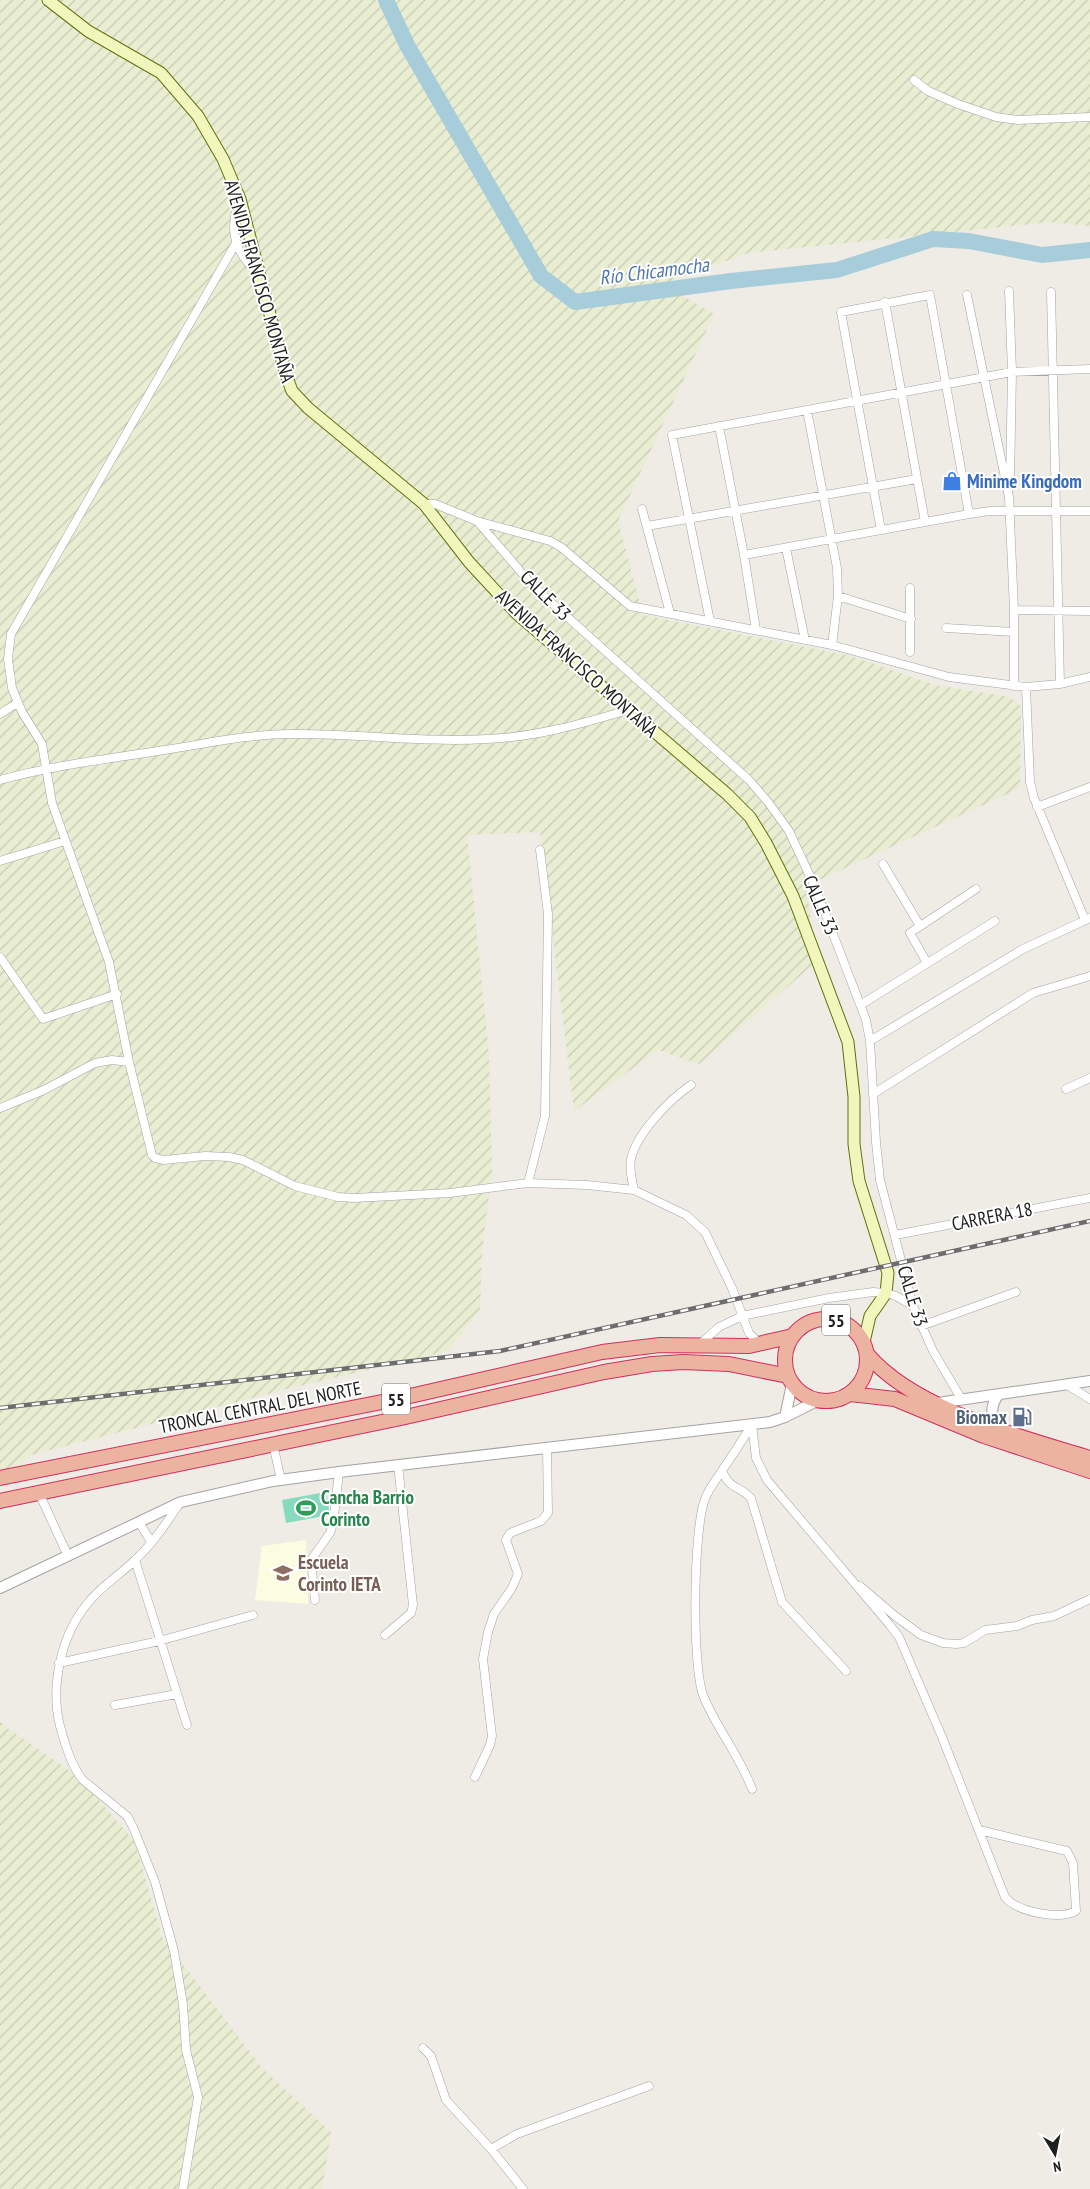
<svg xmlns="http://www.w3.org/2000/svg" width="1090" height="2189" viewBox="0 0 1090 2189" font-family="'PT Sans Narrow',sans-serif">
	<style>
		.education { fill: #fcfde0 }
		.farmland { fill: url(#farmland-furrows) }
		.pitch { fill: #88dabe }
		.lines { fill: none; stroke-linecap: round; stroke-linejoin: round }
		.river { stroke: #a8cdda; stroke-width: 16 }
		.minor-casing { stroke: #a3a3a3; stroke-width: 9 }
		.tertiary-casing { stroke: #a3a3a3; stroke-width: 12 }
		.secondary-casing { stroke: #61710b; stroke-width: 13 }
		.trunk-casing { stroke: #d12e5e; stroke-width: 16 }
		.minor { stroke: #fff; stroke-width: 8 }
		.tertiary { stroke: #fff; stroke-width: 10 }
		.secondary { stroke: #f0f6bc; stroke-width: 11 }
		.trunk { stroke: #ecb4a0; stroke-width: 14 }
		.rail-casing { stroke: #6d6d6d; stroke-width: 4.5 }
		.rail { stroke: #fff; stroke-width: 2.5; stroke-dasharray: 8; stroke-linecap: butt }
		.labels { text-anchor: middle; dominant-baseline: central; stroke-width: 4; stroke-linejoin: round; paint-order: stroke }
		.shield { fill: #fff; stroke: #626262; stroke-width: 1 }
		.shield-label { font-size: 18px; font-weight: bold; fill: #1f1f1f }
		.street-label { font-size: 19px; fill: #1f1f1f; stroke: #fff }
		.shop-label { font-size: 19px; font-weight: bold; fill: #366cbe; stroke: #fff; text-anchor: start }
		.service-label { font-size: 19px; font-weight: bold; fill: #4e5e75; stroke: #fff; text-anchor: end }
		.leisure-label { font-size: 19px; font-weight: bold; fill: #27864d; stroke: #fff; text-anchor: start }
		.education-label { font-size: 19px; font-weight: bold; fill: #785e54; stroke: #fff; text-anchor: start }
		.water-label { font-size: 20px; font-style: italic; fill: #5078aa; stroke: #fff }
	</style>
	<defs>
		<pattern id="farmland-furrows" width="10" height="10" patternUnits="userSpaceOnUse" patternTransform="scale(1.25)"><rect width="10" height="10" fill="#e9edd2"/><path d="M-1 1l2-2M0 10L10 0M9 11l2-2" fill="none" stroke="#c7cbb4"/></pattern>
	</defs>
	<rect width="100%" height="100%" fill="#efece6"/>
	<path class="education" d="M 306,1540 L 308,1604 L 255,1600 L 262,1546 Z"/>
	<path class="farmland" d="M 0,0 L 1090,0 L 1090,226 L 1051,222 L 748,253 L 663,284 L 714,314 L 618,521 L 643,615 L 851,656 L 935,685 L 1010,697 L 1021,707 L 1020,788 L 806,886 L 817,961 L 699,1064 L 658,1050 L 574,1111 L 540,832 L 467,835 L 489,1055 L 492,1170 L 482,1252 L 480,1310 L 448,1351 L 291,1388 L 31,1455 L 0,1485 Z
		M 0,1719 L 3,1725 L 79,1777 L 135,1842 L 162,1937 L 263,2069 L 331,2132 L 322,2189 L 0,2189 Z"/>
	<path class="pitch" d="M 326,1492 L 330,1515 L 286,1523 L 282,1500 Z"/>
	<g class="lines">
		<path class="river" d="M 386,0 L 407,45 L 541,276 L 575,302 L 731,281 L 837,270 L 933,239 L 969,241 L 1042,255 L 1090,250"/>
		<defs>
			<path id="minor" d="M 914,80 L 928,91 L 958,104 L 996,117 L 1018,120 L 1090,117
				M 240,199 C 228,230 234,252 259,274
				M 236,243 L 11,634 L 8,659 L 12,688 L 22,712 L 42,744 L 52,803 L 109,962 L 129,1062 L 152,1155 L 155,1158 L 164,1160 L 205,1156 L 229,1157 L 243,1160 L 295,1186 L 338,1197 L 354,1198 L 450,1193 L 528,1183 L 587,1185 L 634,1190 L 686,1215 L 705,1232 L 732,1288 L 749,1333 L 759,1343
				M 1009,291 L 1012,372 L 1010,482
				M 1051,292 L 1060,684
				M 967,295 L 1009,497 L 1014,610 L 1014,686
				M 885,302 L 925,522
				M 807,410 L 837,568 L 838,596 L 832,645
				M 719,426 L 744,555 L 756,630
				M 424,504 L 435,504 L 477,521 L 550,541 L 561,547 L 630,606 L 832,645 L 949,677 L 1026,687 L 1060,684 L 1090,677
				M 642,509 L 670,613
				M 477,521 L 534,587 L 749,780 L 768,802 L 789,831 L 815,887 L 866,1020 L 870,1041 L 876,1142 L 880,1180 L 913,1306 L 933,1351 L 962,1400
				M 647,526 L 917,479
				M 881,530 L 841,312 L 930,295 L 969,514
				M 786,548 L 805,640
				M 744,555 L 969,514 L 990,511 L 1090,511
				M 838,596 L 911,619
				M 1014,610 L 1090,611
				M 710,621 L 672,435 L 1012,372 L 1090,369
				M 946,628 L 1014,632
				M 910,652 L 910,588
				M 1026,687 L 1030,782 L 1034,798 L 1085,920
				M 0,714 L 17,703
				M 0,780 C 54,765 109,759 164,750 C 205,744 248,734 291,734 C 356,733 422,743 487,739 C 536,737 581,724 628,710
				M 1037,807 L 1090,787
				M 0,861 L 65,841
				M 883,864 L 920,926
				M 0,957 L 43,1019 L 117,994
				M 927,963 L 910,933 L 976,889
				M 862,1004 L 995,921
				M 870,1041 L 1023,949 L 1090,918
				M 1066,1089 L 1090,1078
				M 873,1094 L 1033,993 L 1090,976
				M 0,1108 L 44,1090 L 95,1063 L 112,1060 L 129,1062
				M 528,1183 L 545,1116 L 548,914 L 540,850
				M 634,1190 C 632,1180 629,1169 631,1159 C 636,1134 670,1099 691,1085
				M 895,1235 L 1090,1198
				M 921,1326 L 1016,1292
				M 699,1345 L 719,1327 L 742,1316 L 829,1298 L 873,1292 L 886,1293 L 896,1296 L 913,1306
				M 1067,1385 L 1090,1399
				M 752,1425 L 756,1458 L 767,1480 L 889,1624 L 899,1637 L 942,1737 L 1005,1897 C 1017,1912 1059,1920 1076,1911 L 1073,1863 L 1067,1851 L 979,1830
				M 752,1425 C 742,1440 733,1455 723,1469 C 717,1479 709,1488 705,1499 C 693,1530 692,1664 703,1695 C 716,1728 740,1756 752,1789
				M 273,1444 L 281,1480
				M 722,1471 C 732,1492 738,1484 751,1498 L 782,1602 L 846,1671
				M 39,1493 L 68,1556
				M 180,1503 C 166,1523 153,1544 135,1560 C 120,1575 101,1586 87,1604 C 61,1636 50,1686 60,1726 C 64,1741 73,1770 84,1781 L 127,1816 L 133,1827 L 155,1882 L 174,1951 L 183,2004 L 186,2050 L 198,2097 L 183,2189
				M 139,1522 L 151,1542
				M 135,1560 L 187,1725
				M 860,1586 L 895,1616 L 921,1635 L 943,1643 L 956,1644 L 964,1643 L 985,1630 L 1017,1626 L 1032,1620 L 1054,1616 L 1090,1599
				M 315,1600 L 311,1560 L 330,1533 L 333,1524 L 339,1472
				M 385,1635 L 411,1613 L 413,1605 L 398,1465
				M 59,1663 L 159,1641 L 253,1615
				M 115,1705 L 177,1694
				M 475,1777 L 490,1745 L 492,1736 L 483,1659 L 488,1632 L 494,1614 L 512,1588 L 518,1574 L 506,1540 L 510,1533 L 541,1521 L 548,1513 L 547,1449
				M 423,2048 L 431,2056 L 446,2100 L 491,2149 L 523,2189
				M 491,2149 L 517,2134 L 649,2086"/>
			<path id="tertiary" d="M 999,1394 C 988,1408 992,1417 1000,1430
				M 938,1403 L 1090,1381
				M 785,1417 L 792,1384
				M 0,1588 L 181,1502 L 273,1481 L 339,1472 L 770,1422 L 785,1417 L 817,1401"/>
			<path id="secondary" d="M 48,0 L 88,31 L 161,73 L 198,116 L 223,159 L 240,199 L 285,372 L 292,391 L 308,408 L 424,504 L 469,562 L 516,613 L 727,794 L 750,817 L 766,843 L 793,896 L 848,1042 L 854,1097 L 854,1144 L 859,1181 L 888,1273 L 886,1293 L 870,1316 L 864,1342"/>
			<path id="trunk" d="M785 1360a41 41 0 1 1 82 0a41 41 0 1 1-82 0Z
				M 867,1354 C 914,1410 1021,1437 1090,1458
				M 850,1394 L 895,1399 L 984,1436 L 1090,1471
				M 0,1478 L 397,1399 L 602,1352 L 660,1345 L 749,1346 L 793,1336
				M 0,1501 L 401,1418 L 604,1372 L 652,1364 L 683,1362 L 729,1364 L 788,1376"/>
		</defs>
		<use href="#minor" class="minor-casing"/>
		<use href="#tertiary" class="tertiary-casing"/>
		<use href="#secondary" class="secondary-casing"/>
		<use href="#trunk" class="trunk-casing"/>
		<use href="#minor" class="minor"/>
		<use href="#tertiary" class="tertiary"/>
		<use href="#secondary" class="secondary"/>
		<use href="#trunk" class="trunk"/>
		<defs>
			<path id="rail" d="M 0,1408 L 500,1351 L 1090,1221"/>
		</defs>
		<use href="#rail" class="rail-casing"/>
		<use href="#rail" class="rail"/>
	</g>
	<defs>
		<symbol id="shop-bare" viewBox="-9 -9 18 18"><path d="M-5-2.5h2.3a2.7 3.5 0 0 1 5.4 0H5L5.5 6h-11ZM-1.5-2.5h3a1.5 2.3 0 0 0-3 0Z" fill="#3f7fe0" stroke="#fff" stroke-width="2.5" paint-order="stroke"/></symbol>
		<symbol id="fuel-bare" viewBox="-9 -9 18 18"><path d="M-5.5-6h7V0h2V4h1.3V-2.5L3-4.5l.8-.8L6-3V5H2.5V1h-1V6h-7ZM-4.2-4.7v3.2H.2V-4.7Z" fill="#5c6f8a" stroke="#fff" stroke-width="2.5" paint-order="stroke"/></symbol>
		<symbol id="stadium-bare" viewBox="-9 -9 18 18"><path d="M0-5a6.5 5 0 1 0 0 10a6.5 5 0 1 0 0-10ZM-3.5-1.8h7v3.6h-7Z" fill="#2e9e5b" stroke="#fff" stroke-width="2.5" paint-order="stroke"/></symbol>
		<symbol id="school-bare" viewBox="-9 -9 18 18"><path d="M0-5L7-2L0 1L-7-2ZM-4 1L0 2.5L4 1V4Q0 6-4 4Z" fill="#8d6e63" stroke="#fff" stroke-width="2.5" paint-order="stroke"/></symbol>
	</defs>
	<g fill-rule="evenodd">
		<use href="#shop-bare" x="938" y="467" width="28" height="28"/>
		<use href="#fuel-bare" x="1008" y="1403" width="28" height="28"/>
		<use href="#stadium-bare" x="292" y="1494" width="28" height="28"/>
		<use href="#school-bare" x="269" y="1559" width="28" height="28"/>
	</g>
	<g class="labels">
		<g class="shield">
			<rect x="822" y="1304.5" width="28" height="31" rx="4"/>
			<rect x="382" y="1383.5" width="28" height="31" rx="4"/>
		</g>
		<g class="shield-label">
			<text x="836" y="1320">55</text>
			<text x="396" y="1399">55</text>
		</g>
		<g class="street-label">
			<text transform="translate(260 281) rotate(74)">AVENIDA FRANCISCO MONTAÑA</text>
			<text transform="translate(546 595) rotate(45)">CALLE 33</text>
			<text transform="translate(577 663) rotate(42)">AVENIDA FRANCISCO MONTAÑA</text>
			<text transform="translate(821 905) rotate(67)">CALLE 33</text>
			<text transform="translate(992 1216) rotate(-11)">CARRERA 18</text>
			<text transform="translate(913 1296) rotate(73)">CALLE 33</text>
			<text transform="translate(260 1407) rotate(-11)">TRONCAL CENTRAL DEL NORTE</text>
		</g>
		<g class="shop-label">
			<text x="967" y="481">Minime Kingdom</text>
		</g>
		<g class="service-label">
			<text x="1007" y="1417">Biomax</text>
		</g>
		<g class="leisure-label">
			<text x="321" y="1497">Cancha Barrio<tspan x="321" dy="22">Corinto</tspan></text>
		</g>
		<g class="education-label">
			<text x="298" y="1562">Escuela<tspan x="298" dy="22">Corinto IETA</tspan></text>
		</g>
		<g class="water-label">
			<text transform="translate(654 271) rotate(-7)">Río Chicamocha</text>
		</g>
	</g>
	<g transform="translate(1055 2154) rotate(170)" stroke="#ffffff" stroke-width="4" paint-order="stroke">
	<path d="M0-4L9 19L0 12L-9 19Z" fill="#1f1f1f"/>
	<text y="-8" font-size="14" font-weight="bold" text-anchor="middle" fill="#1f1f1f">N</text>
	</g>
</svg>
